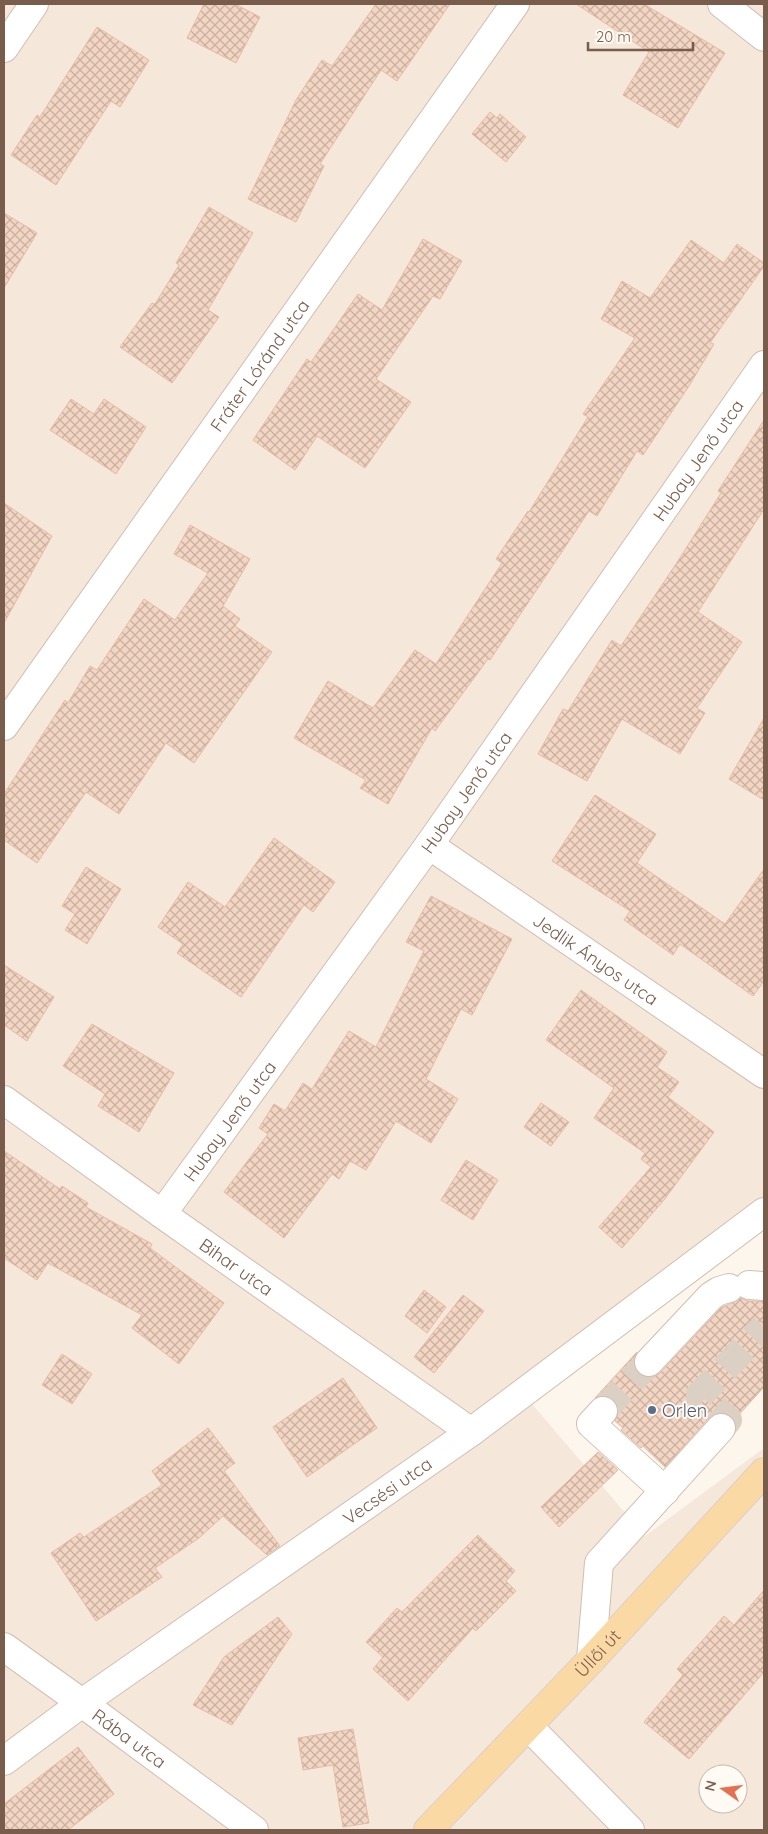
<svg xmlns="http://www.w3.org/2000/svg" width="768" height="1834" viewBox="0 0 768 1834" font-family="Quicksand,sans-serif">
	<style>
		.residential { fill: #f5e8da; fill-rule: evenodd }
		.building { fill: url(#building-cross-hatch); stroke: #e6bba3 }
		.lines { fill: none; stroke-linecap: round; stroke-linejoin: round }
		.minor-tunnel { stroke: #dcd0c4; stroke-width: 28; stroke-dasharray: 28 14; stroke-linecap: butt }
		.minor-casing { stroke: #d1beb0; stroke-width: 30 }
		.major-casing { stroke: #dad1cd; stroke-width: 30 }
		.minor { stroke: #fff; stroke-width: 28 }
		.major { stroke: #fbd9a5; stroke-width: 28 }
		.service-dot { fill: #5c6f8a; stroke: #fffaf3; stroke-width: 2 }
		.labels { text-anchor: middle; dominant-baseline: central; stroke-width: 4; stroke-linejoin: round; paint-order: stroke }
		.street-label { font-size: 18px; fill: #7a5c4d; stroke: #fffaf3 }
		.service-label { font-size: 18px; fill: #4e5e75; stroke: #fffaf3; text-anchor: start }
	</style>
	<defs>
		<pattern id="building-cross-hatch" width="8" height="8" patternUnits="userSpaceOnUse" patternTransform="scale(1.25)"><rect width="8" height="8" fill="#f3d5c3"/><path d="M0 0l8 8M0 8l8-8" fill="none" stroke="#cab0a1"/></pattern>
	</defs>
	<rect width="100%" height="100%" fill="#fdf6ec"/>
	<path class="residential" d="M 4,4 L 764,4 L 764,1199 L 514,1383 L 645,1536 L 764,1448 L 764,1830 L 4,1830 ZM 708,1774 L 738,1774 L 738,1804 L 708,1804 Z"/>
	<path class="building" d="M 204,4 L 235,4 L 260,17 L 236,63 L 187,38 Z
		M 376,4 L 450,4 L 397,81 L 381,70 L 320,164 L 324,166 L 296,222 L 248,199 L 296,100 L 322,60 L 332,66 Z
		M 576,4 L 644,4 L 725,53 L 678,128 L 623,95 L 649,52 Z
		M 97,27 L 149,60 L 120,107 L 111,101 L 56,185 L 11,155 L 37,115 L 40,117 Z
		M 490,112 L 497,118 L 500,114 L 526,137 L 506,162 L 472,134 Z
		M 209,207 L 253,233 L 208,310 L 219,317 L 172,383 L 120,347 L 152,303 L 155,304 L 179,265 L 176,263 Z
		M 4,213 L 37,233 L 4,288 Z
		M 423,239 L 462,261 L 440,299 L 433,296 L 376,379 L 411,402 L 365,468 L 317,436 L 295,470 L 253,440 L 307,359 L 311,362 L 358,294 L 382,310 Z
		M 691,240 L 724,263 L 737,244 L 764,263 L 764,266 L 710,343 L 714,344 L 689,386 L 643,455 L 637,451 L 597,516 L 589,511 L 490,660 L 488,659 L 435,731 L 432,728 L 388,804 L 360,788 L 366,780 L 294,738 L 328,681 L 373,708 L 415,650 L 436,664 L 502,563 L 496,559 L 528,511 L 529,512 L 588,417 L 583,414 L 635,338 L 601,319 L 622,281 L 650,298 Z
		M 71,399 L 94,414 L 104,399 L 146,427 L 116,474 L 50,430 Z
		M 764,420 L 764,509 L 698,612 L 742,642 L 697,708 L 705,713 L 680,754 L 622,719 L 587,781 L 538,754 L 563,709 L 568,711 L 612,640 L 621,646 L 676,564 L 721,493 L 718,491 Z
		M 4,503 L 52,536 L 4,623 Z
		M 190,525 L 250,559 L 223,606 L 240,619 L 235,626 L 272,652 L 194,763 L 166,743 L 119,814 L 86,792 L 37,863 L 4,840 L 4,794 L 65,700 L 68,703 L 90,666 L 97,670 L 144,599 L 175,620 L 208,573 L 174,554 Z
		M 764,718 L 764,800 L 729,779 Z
		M 595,795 L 656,834 L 637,863 L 725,924 L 764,869 L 764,981 L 753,996 L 680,944 L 673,955 L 624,920 L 630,911 L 552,861 Z
		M 274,838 L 335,882 L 313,912 L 304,905 L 241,997 L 177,953 L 183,944 L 158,927 L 188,882 L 225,907 Z
		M 86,867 L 121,889 L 87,944 L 65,930 L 75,914 L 62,906 Z
		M 431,896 L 512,939 L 472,1015 L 461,1009 L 426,1079 L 458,1099 L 431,1143 L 396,1121 L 366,1170 L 350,1161 L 339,1179 L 332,1174 L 284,1238 L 224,1192 L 268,1134 L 259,1128 L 274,1104 L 285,1111 L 303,1083 L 312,1089 L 349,1031 L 376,1047 L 424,951 L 406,942 Z
		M 4,965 L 54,997 L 27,1041 L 4,1025 Z
		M 581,990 L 667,1052 L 657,1067 L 679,1082 L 668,1097 L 714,1132 L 664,1200 L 622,1248 L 599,1227 L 651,1167 L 641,1159 L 645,1153 L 594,1118 L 614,1088 L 546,1040 Z
		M 92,1024 L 174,1073 L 139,1132 L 98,1106 L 105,1094 L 63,1066 Z
		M 541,1103 L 569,1122 L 551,1146 L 524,1127 Z
		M 4,1151 L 60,1189 L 62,1186 L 88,1203 L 86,1207 L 152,1244 L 150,1248 L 224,1303 L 179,1364 L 132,1328 L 142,1315 L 48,1263 L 37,1280 L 4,1258 Z
		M 466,1160 L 498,1180 L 473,1220 L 441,1200 Z
		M 424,1290 L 446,1307 L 427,1333 L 405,1316 Z
		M 463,1295 L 484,1311 L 434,1373 L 414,1357 Z
		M 741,1298 L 748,1301 L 764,1301 L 764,1387 L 734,1420 L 731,1416 L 724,1413 L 717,1413 L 710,1417 L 665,1467 L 643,1446 L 641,1448 L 621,1430 L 623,1428 L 615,1421 L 618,1414 L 618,1407 L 614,1400 L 606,1396 L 595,1398 L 637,1352 L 634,1359 L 634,1366 L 639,1374 L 646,1377 L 654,1377 L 660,1373 L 721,1308 Z
		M 62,1354 L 92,1374 L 72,1404 L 42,1385 Z
		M 343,1378 L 377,1428 L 307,1477 L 273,1427 Z
		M 208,1428 L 235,1463 L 224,1471 L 280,1546 L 267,1555 L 223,1516 L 199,1538 L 155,1568 L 162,1577 L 96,1621 L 51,1553 L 80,1533 L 84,1537 L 162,1485 L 152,1471 Z
		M 598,1452 L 618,1470 L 559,1527 L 541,1507 Z
		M 478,1535 L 515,1571 L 506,1581 L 516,1591 L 476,1631 L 473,1628 L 408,1701 L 373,1669 L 383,1657 L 366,1642 L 397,1608 L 402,1612 Z
		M 764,1590 L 764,1672 L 689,1759 L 644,1722 L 683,1675 L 677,1669 L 724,1616 L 734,1625 Z
		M 278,1617 L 292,1634 L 232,1725 L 193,1705 L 224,1657 Z
		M 353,1729 L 369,1823 L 343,1827 L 333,1765 L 303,1770 L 298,1738 Z
		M 78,1747 L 114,1794 L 68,1830 L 4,1830 L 4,1804 Z"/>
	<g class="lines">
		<path class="minor-tunnel" d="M 603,1411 L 649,1362
			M 721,1428 L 728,1420 L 700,1395 L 764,1327"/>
		<defs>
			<g id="minor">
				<path d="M 722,4 L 764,37"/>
				<path d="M 4,48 L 34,4"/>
				<path id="s1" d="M 4,726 L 515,4"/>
				<path id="s2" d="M 429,845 L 764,1074"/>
				<path id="s3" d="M 4,1100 L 162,1214 L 471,1432"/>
				<path id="s4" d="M 162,1214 L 429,845 L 764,365"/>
				<path d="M 749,1285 L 764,1286"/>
				<path d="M 649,1362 L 711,1296 L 719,1291 L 729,1288"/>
				<path d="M 603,1411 L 591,1424 L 665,1491"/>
				<path id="s5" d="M 4,1647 L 82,1703 L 254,1830"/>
				<path d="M 591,1660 L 599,1563 L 721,1428"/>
				<path d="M 528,1726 L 630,1830"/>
				<path id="s6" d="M 4,1761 L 82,1703 L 471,1432 L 764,1212"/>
			</g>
			<g id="major">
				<path id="s7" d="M 428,1830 L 591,1660 L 764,1472"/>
			</g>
		</defs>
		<use href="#minor" class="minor-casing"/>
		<use href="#major" class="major-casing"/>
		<use href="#minor" class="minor"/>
		<use href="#major" class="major"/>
	</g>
	<circle class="service-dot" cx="652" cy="1410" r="5"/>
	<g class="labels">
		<g class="street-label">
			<text stroke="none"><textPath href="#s1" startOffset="442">Fráter Lóránd utca</textPath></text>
			<text stroke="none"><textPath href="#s4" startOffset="925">Hubay Jenő utca</textPath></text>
			<text stroke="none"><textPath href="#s4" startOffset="520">Hubay Jenő utca</textPath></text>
			<text stroke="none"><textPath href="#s2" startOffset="202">Jedlik Ányos utca</textPath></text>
			<text stroke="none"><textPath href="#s4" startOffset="115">Hubay Jenő utca</textPath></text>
			<text stroke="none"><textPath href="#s3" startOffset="286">Bihar utca</textPath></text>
			<text stroke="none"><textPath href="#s6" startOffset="469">Vecsési utca</textPath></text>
			<text stroke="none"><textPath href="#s7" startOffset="245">Üllői út</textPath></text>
			<text stroke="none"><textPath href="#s5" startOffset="155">Rába utca</textPath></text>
		</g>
		<g class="service-label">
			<text x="662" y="1410">Orlen</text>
		</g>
	</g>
	<rect width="768" height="1834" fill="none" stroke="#7a5c4d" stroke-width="10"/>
	<g transform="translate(723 1789) rotate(284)"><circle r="24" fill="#fffaf3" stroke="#cabbb1"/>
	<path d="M0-4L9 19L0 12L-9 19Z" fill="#e76f51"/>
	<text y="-8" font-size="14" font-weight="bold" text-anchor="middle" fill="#7a5c4d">N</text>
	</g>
	<path d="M588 42v8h105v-8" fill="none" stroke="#7a5c4d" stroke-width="2.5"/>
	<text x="596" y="42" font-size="15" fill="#7a5c4d" stroke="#fffaf3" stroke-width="4" paint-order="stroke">20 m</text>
</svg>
